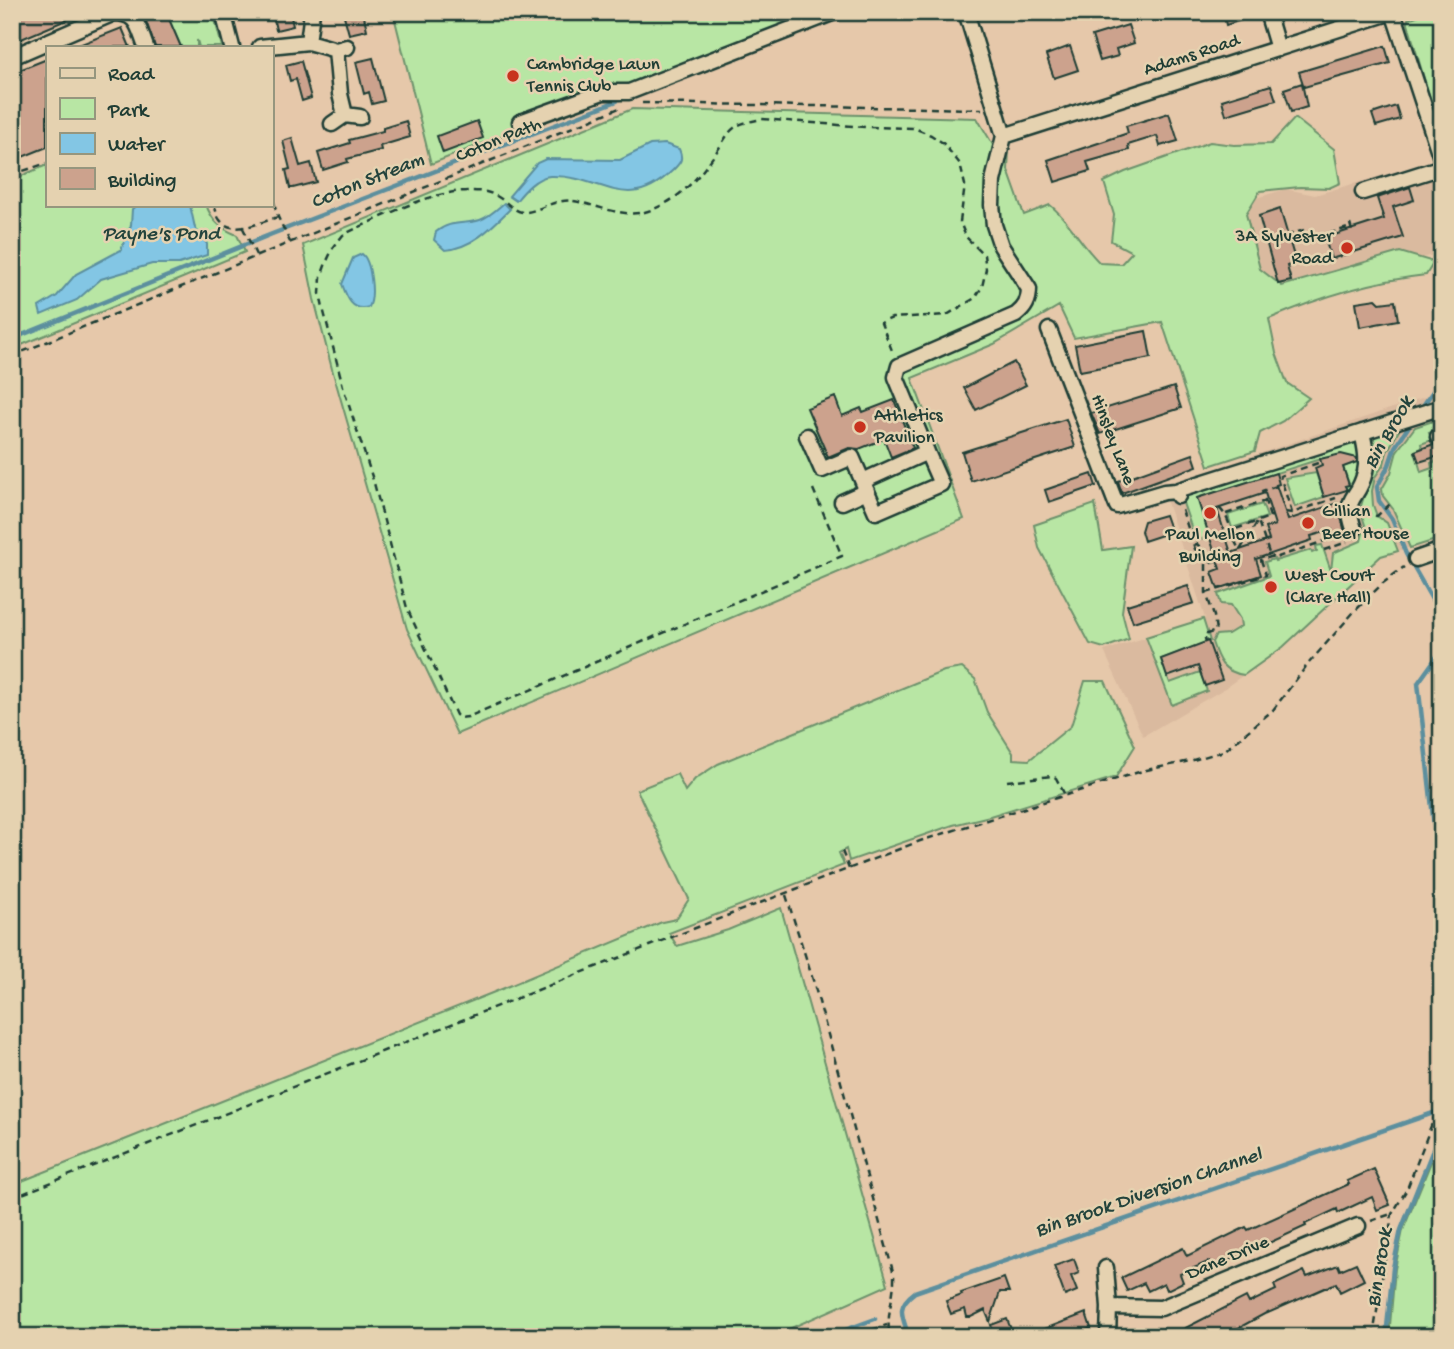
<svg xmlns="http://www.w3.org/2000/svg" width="1454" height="1349" viewBox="0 0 1454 1349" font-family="'Gochi Hand',sans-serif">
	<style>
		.built { fill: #daba9f }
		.green { fill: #b8e6a4; stroke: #6c926c; stroke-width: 2 }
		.water { fill: #83c6e4; stroke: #5b8f9e; stroke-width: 2 }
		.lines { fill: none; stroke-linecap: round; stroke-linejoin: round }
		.stream { stroke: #5b8f9e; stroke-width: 4.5 }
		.building { fill: #cca28d; stroke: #1f3d34; stroke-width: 2; fill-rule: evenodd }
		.minor-casing { stroke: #1f3d34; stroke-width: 19 }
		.path { stroke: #1f3d34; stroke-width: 2.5; stroke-dasharray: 7 5; stroke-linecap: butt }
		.minor { stroke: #e5d2b0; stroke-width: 14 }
		.poi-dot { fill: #c8321e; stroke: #e5d2b0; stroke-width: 2.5 }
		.labels { text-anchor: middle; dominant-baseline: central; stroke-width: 5; stroke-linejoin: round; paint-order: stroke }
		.street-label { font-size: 19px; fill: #1f3d34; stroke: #e5d2b0 }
		.poi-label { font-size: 19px; fill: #1f3d34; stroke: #e5d2b0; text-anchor: start }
		.water-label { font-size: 21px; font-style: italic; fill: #24443d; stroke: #e5d2b0 }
	</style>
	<rect width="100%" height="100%" fill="#e6c8aa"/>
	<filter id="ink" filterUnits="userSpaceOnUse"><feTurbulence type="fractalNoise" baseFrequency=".0143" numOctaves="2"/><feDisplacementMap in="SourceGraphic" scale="14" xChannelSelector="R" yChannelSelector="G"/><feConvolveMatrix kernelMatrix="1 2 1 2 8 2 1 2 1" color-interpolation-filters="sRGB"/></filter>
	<g filter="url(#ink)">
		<path class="built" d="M 1442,158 L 1442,253 L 1259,295 L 1230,206 L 1286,189 L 1315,195 Z
			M 1442,391 L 1442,538 L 1381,556 L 1283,647 L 1222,690 L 1143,736 L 1104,651 L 1205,618 L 1162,487 Z"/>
		<path class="green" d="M 153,12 L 213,12 L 222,47 L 199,47 L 197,40 L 197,47 L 181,47 L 166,13 L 155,17 Z
			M 393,12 L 815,12 L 431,164 Z
			M 1428,12 L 1439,12 L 1442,19 L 1442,117 L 1436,119 L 1408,24 L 1408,19 Z
			M 632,109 L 977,118 L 996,150 L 1009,149 L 1008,170 L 1024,215 L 1050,205 C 1070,221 1081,245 1100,263 L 1121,264 L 1132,252 L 1111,241 L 1114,215 L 1104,182 L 1125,172 L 1210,142 L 1234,145 L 1271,144 L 1295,118 L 1334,149 L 1340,183 L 1329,188 L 1300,187 L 1260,191 L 1246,214 L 1260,269 L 1282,286 L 1400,252 L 1434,262 L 1426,275 C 1370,281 1320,297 1269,319 L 1276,353 L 1287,383 L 1309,398 L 1283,421 L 1260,433 L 1255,451 L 1209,466 L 1162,322 L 1074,338 L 1059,306 L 994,344 L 912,378 L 964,519 L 457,734 L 407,629 L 332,369 L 314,299 L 303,245 Z
			M 47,165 L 47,205 L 206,205 C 213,222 220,228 237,235 L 245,252 L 12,349 L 12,191 L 23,175 Z
			M 1439,419 L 1439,430 L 1429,433 L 1432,440 L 1421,444 L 1422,448 L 1415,451 L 1421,472 L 1432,468 L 1431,463 L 1442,459 L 1442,538 L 1410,548 L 1393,509 L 1383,496 L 1382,489 L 1391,473 L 1397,451 L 1415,427 Z
			M 1402,425 L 1387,452 L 1384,464 L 1375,477 L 1372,491 L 1373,505 L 1377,516 L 1387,523 L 1398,551 L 1381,556 L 1283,647 L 1244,675 C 1223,672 1218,661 1212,642 L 1216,635 L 1228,634 L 1241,626 L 1240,619 L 1231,605 L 1221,604 L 1218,594 L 1269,576 L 1265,562 L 1274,559 L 1275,561 L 1311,550 L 1312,553 L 1317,551 L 1316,546 L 1322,545 L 1331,571 L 1333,553 L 1361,541 L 1365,525 L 1360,509 L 1376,458 L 1374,438 L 1378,433 Z
			M 1353,442 L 1358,443 C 1365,456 1362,483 1347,490 L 1345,486 L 1349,484 L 1343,467 L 1354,463 L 1320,459 L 1198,498 L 1210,536 L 1196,541 L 1183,503 L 1183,498 L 1186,495 Z
			M 1316,473 L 1324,497 L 1295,507 L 1285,478 Z
			M 1095,504 L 1103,550 L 1131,546 L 1122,612 L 1129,639 L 1104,648 L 1090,644 L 1039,548 L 1034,525 Z
			M 1262,504 L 1267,517 L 1232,528 L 1228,515 Z
			M 1203,619 L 1210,641 L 1161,659 L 1170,683 L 1200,672 L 1207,691 L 1172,705 L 1146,637 Z
			M 962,668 L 975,679 L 987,712 L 1013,753 L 1013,759 L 1029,760 L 1071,726 L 1085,681 L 1105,681 L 1135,746 L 1116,777 L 990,816 L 953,825 L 849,861 L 846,849 L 839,853 L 844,865 L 669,933 L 677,946 L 728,930 L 781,908 L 888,1285 L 782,1332 L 779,1337 L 12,1337 L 12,1185 L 497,991 L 662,922 L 676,919 L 689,899 L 637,790 L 677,774 L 685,791 L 695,779 L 718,764 L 944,671 Z
			M 1442,1135 L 1442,1337 L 1389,1337 L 1395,1269 L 1403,1230 Z"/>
		<path class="water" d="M 665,144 L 679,149 C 684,160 680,163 672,171 C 625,216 601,174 550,176 C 536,177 524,191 516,201 L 509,196 L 537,163 L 546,159 L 620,160 L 650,145 Z
			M 504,203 L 510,209 C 492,227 472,248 445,250 L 434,240 L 436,232 C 450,220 464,225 480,220 C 489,217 497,209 504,203 Z
			M 137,205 L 190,205 L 195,228 L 207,244 L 207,255 L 179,264 L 152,264 L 101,279 L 77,300 L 41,315 L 39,307 L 57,296 L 76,274 L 121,250 L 131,225 L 132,209 Z
			M 362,254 C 371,261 375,296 369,307 C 352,312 347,298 342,284 L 353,258 Z"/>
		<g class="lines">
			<path class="stream" d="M 12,339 L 272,234 L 617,101
				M 1420,410 L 1442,378
				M 1413,420 L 1395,447 L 1389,465 L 1377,487 L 1379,501 L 1392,519 L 1406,554 L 1442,617
				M 1442,639 L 1438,655 L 1418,683 L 1442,897
				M 826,1337 L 875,1319
				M 909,1337 C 902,1315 895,1307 915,1292 L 1442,1110
				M 1386,1337 L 1393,1268 L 1401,1230 L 1442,1127"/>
		</g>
		<path class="building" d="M 12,12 L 85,12 L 12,43 Z
			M 166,12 L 181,47 L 155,47 L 146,21 Z
			M 272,12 L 290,12 L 293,26 L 276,30 Z
			M 343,12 L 363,12 L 367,30 L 349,34 Z
			M 1223,12 L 1258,12 L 1258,15 L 1226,25 Z
			M 1128,25 L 1134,43 L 1116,49 L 1118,56 L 1100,61 L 1092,36 Z
			M 122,28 L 130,47 L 77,47 L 76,46 Z
			M 1070,46 L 1078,70 L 1054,78 L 1046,55 Z
			M 1385,46 L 1390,63 L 1304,87 L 1299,72 Z
			M 373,58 L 384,101 L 372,104 L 369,92 L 364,94 L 356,62 Z
			M 47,59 L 47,147 L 15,160 L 12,152 L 12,73 Z
			M 301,61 L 311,98 L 302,101 L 296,79 L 290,81 L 286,65 Z
			M 1302,83 L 1307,107 L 1291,112 L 1284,89 Z
			M 1271,85 L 1276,100 L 1226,115 L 1222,100 Z
			M 1396,106 L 1400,119 L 1376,126 L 1372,114 Z
			M 1169,113 L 1178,141 L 1160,146 L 1157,136 L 1128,145 L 1129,150 L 1087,162 L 1090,171 L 1055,182 L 1048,160 L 1128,133 L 1126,126 Z
			M 406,121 L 410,137 L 380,146 L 381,150 L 347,159 L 348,162 L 323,170 L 318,153 L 350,143 L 349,140 L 383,131 L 383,128 Z
			M 477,121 L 483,138 L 443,153 L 437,136 Z
			M 292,138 L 300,166 L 311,163 L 316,182 L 293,188 L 290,188 L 286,170 L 290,169 L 283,141 Z
			M 1410,187 L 1414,200 L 1393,207 L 1403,237 L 1331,259 L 1325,238 L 1384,219 L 1377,198 Z
			M 1280,209 L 1296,263 L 1287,266 L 1291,281 L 1278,284 L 1259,216 Z
			M 1376,299 L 1380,303 L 1395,301 L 1398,320 L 1360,327 L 1356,302 Z
			M 1146,331 L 1151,358 L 1080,371 L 1075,345 Z
			M 1014,362 L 1026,385 L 976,410 L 964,388 Z
			M 1174,387 L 1181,408 L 1100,434 L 1091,413 Z
			M 835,397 L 842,416 L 861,408 L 863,412 L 894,400 L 913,448 L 891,457 L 884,439 L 859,449 L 849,448 L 828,457 L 807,408 Z
			M 1066,419 L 1075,447 L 971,481 L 962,452 Z
			M 1431,445 L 1442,446 L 1442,455 L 1419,462 L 1415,451 Z
			M 1193,454 L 1197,466 L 1122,493 L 1118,481 Z
			M 1341,454 L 1357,458 L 1357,462 L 1343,467 L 1349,485 L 1345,486 L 1347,490 L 1324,497 L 1315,468 L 1322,465 L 1320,459 Z
			M 1276,473 L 1279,484 L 1276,485 L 1288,520 L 1337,503 L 1345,532 L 1333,535 L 1332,530 L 1311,536 L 1312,540 L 1256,559 L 1261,575 L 1218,589 L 1212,572 L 1220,569 L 1197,498 ZM 1265,493 L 1275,525 L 1265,528 L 1269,540 L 1231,553 L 1217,509 Z
			M 1092,474 L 1096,486 L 1049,502 L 1045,490 Z
			M 1165,515 L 1171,532 L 1144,541 L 1141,531 L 1144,521 Z
			M 1188,586 L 1194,603 L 1133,622 L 1127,605 Z
			M 1208,641 L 1222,680 L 1205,686 L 1198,666 L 1167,677 L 1161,659 Z
			M 1374,1169 L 1390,1205 L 1377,1210 L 1372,1197 L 1338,1213 L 1337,1209 L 1305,1224 L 1306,1226 L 1260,1247 L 1259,1245 L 1214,1268 L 1210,1261 L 1180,1274 L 1183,1282 L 1167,1290 L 1164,1283 L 1148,1291 L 1144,1283 L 1127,1291 L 1121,1278 L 1183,1248 L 1187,1256 L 1246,1227 L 1248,1230 L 1349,1184 L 1347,1181 Z
			M 1074,1259 L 1079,1273 L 1071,1276 L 1077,1291 L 1065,1296 L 1054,1266 Z
			M 1356,1263 L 1364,1280 L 1340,1292 L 1336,1283 L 1268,1313 L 1268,1312 L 1222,1337 L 1168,1337 L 1246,1297 L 1249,1303 L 1276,1290 L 1274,1285 L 1304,1271 L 1307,1277 L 1338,1265 L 1340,1270 Z
			M 1004,1278 L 1009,1292 L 1000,1292 L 990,1322 L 985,1310 L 971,1317 L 967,1317 L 965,1309 L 951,1314 L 946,1301 L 962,1295 L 961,1293 Z
			M 1086,1313 L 1091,1328 L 1081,1332 L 1082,1337 L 1024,1337 Z
			M 1007,1319 L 1014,1337 L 995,1337 L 991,1325 Z"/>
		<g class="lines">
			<defs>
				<path id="minor" d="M 223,12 L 232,47
					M 1267,12 L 1278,49
					M 1393,12 L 1442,161
					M 308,42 L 312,12
					M 260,47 L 308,42 L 336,50 L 347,47
					M 336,50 L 340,94 L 345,115
					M 12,57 L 114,13 C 138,13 138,27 146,47
					M 520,122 L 603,92 L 629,92 L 835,12
					M 332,124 L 345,115 L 360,117
					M 1004,136 L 1392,12
					M 1363,192 L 1442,167
					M 1049,330 L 1117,506 L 1164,492 L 1176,491
					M 807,436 L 822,470 L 852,457 L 876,512 L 941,484 L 927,452 L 863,481
					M 1438,437 L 1442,431
					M 927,452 L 896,377 L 899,366 L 1016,315 C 1025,308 1029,301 1029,289 L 1001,246 L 994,225 L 992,205 L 993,181 L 1004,136 L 966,12
					M 1178,496 L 1176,491 L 1442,407
					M 842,502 L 867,491
					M 1354,529 C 1342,493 1358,503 1365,472 C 1368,458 1365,446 1362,432
					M 1416,559 L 1442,550
					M 1106,1268 L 1109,1307 L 1108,1337
					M 1109,1307 L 1161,1308 L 1358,1226"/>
			</defs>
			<use href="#minor" class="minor-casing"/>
			<path class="path" d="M 642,103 L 982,109
				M 12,169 L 20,172 L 47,163
				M 271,191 L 278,217 L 290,242
				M 214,205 C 216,209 217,217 220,220 C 233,237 263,221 278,217
				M 1350,224 L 1352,231
				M 243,228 L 256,255
				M 1302,231 L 1304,241 L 1351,227
				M 1286,236 L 1304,230
				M 12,356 L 622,107
				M 813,489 L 842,556 L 468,717 L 460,718 L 456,715 L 407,608 L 374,483 L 344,390 L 323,308 L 320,294 L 321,277 L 326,263 L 333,248 L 343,235 L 355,229 C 395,212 440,185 486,192 C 502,195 512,211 522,212 C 535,214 554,198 573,201 C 598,205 626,220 651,210 C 681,199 699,177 717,151 C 723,143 728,131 737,126 C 744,122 753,121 762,119 L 865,127 L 914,128 L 931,135 L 943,143 L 960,164 L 965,185 L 960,222 L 966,237 L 984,255 L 986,269 L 982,287 L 975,298 L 947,315 L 892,318 L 881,323 L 893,353
				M 1219,508 C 1232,519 1230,537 1240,550 L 1258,521 L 1270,556
				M 1182,510 L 1195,549 L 1206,563 L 1206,593 L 1214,616 L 1216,631 L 1204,635 L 1206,642
				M 1365,510 L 1370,515 L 1377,516 L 1390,504
				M 1285,512 L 1292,513 L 1336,498
				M 1292,513 L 1280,476 L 1321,462
				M 1226,514 L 1265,501
				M 1270,517 L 1262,491 L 1283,484
				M 1225,533 L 1272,516
				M 1194,545 L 1197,544 L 1208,555 L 1211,562 L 1217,560
				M 1324,550 L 1347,542
				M 1206,593 L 1266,575 L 1261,560 L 1274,556 L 1275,558 L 1342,535
				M 1007,781 L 1052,776 L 1056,778 L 1065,795
				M 842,851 L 849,869
				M 786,895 L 813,980 L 894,1275 C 895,1297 885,1315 890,1337
				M 12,1198 L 649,946 L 920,841 L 1142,771 L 1190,761 L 1224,751 L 1273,710 L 1308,664 L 1353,613 L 1383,583 L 1404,567
				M 1371,1221 L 1391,1214
				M 849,1337 L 887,1325
				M 1373,1337 L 1392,1214 L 1407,1189 L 1434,1118 L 1442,1115"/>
			<use href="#minor" class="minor"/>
		</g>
	</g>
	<g class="poi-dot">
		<circle cx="513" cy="76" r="7"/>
		<circle cx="1347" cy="248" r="7"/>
		<circle cx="860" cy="427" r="7"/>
		<circle cx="1210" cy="513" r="7"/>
		<circle cx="1308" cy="523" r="7"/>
		<circle cx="1271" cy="587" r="7"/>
	</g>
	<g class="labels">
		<g class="street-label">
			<text transform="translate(1192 56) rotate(-18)">Adams Road</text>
			<text transform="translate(499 141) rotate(-22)">Coton Path</text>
			<text transform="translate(1112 440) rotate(69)">Hinsley Lane</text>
			<text transform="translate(1228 1259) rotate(-23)">Dane Drive</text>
		</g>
		<g class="poi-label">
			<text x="527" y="65">Cambridge Lawn<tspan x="527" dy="22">Tennis Club</tspan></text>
			<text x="1333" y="237" text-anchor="end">3A Sylvester<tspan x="1333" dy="22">Road</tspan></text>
			<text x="874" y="416">Athletics<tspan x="874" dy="22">Pavilion</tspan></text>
			<text x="1322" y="512">Gillian<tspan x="1322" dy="22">Beer House</tspan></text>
			<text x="1210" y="535" text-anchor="middle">Paul Mellon<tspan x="1210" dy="22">Building</tspan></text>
			<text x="1285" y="576">West Court<tspan x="1285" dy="22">(Clare Hall)</tspan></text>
		</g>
		<g class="water-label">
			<text transform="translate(368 182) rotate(-22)">Coton Stream</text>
			<text x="161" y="235">Payne's Pond</text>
			<text transform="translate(1390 433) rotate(-60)">Bin Brook</text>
			<text transform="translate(1149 1194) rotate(-19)">Bin Brook Diversion Channel</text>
			<text transform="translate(1381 1268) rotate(-81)">Bin Brook</text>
		</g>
	</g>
	<rect width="1454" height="1349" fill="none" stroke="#e5d2b0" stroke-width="42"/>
	<rect x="21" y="21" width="1412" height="1307" fill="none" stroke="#1f3d34" stroke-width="2.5" filter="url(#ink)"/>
	<rect x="46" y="46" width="228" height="161" fill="#e5d2b0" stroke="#96967e" stroke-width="2"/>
	<rect x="60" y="68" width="35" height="10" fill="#e5d2b0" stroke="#96967e" stroke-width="2"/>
	<text x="108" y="80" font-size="21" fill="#1f3d34">Road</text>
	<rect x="60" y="98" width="35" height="21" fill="#b8e6a4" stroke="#96967e" stroke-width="2"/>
	<text x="108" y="116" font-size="21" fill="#1f3d34">Park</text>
	<rect x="60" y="133" width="35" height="21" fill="#83c6e4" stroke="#96967e" stroke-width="2"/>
	<text x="108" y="150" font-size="21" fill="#1f3d34">Water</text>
	<rect x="60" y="168" width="35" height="21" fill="#cca28d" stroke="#96967e" stroke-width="2"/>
	<text x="108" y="186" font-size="21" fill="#1f3d34">Building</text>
</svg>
